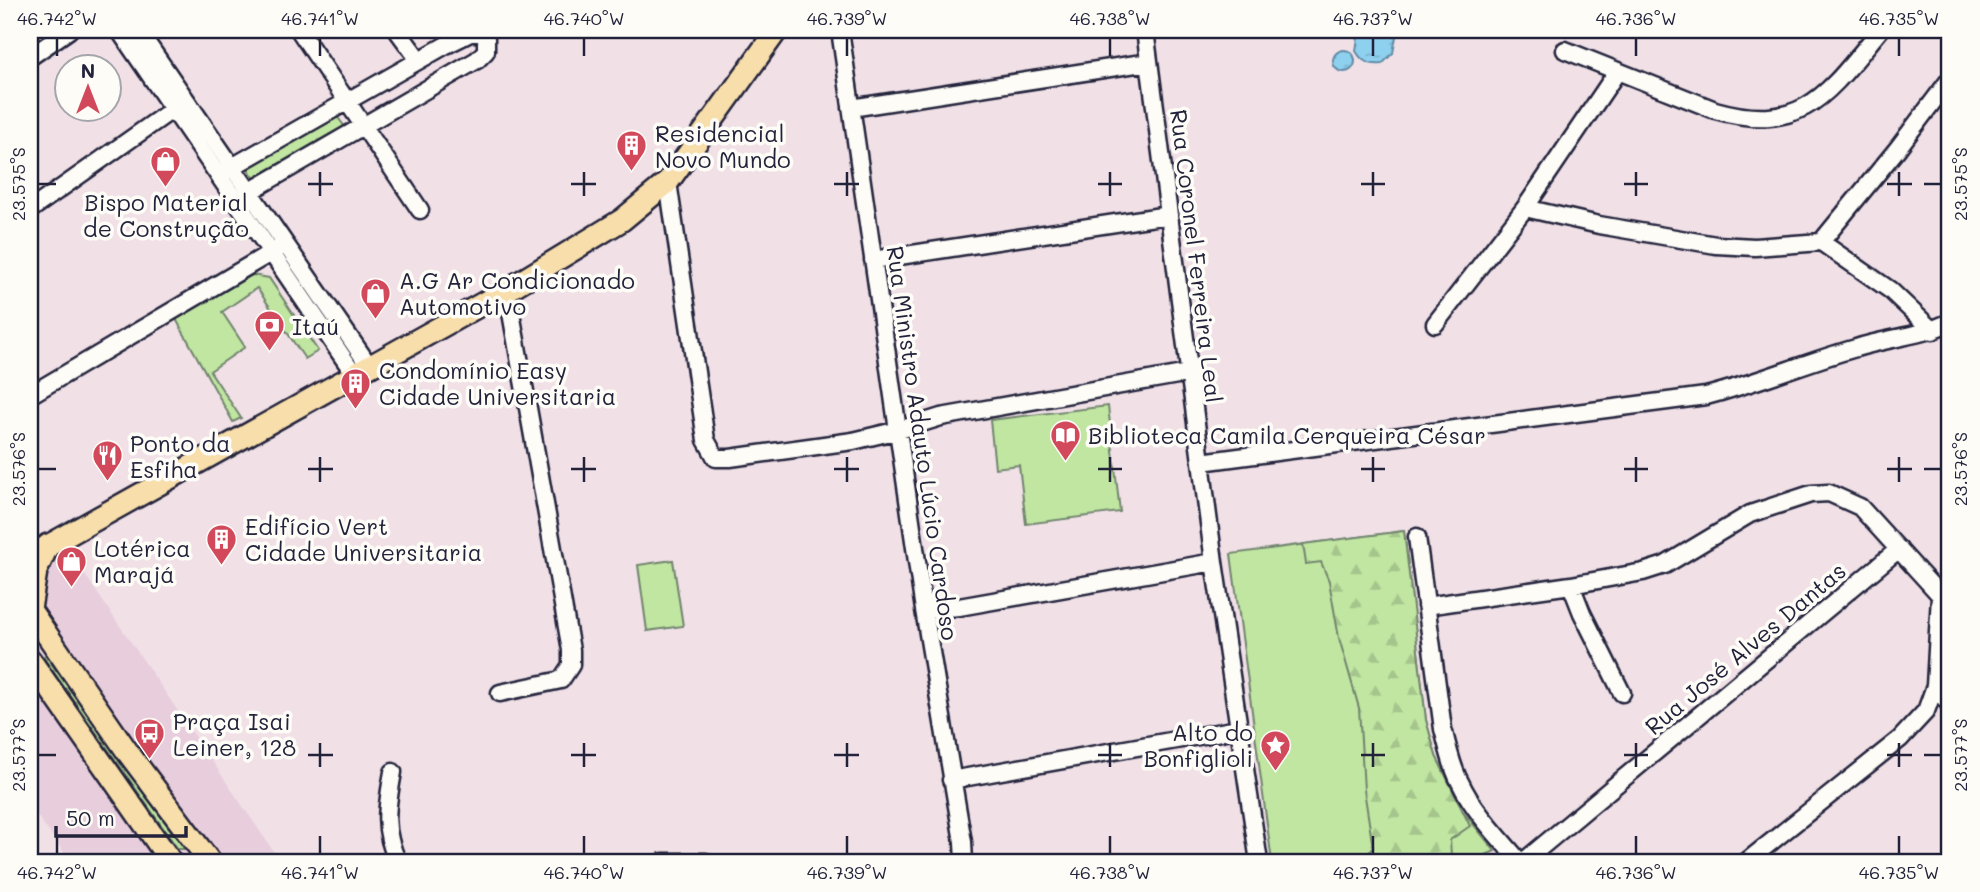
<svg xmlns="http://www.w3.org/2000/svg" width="1980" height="892" viewBox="0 0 1980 892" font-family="Mali,sans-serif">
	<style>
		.built { fill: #e8cedc }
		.green { fill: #c0e6a1; stroke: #71846e; stroke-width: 2 }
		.forest { fill: url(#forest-firs); stroke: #71846e; stroke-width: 2 }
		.water { fill: url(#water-ripples); stroke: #638ba7; stroke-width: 2 }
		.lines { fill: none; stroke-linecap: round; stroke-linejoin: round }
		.minor-casing { stroke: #22223b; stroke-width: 21 }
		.major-casing { stroke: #22223b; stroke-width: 26 }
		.minor { stroke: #fdfcf7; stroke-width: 16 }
		.major { stroke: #f8deab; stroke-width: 21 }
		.ticks { fill: none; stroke: #22223b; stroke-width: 2.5 }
		.labels { text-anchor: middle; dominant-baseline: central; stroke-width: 7; stroke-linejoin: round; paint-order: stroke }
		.poi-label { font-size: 23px; fill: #22223b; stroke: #fdfcf7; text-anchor: start }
		.street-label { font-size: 23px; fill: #22223b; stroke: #fdfcf7 }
		.neatline { fill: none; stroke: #22223b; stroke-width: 2.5 }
		.ticks-label { font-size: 18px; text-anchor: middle; fill: #22223b }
	</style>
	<defs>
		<pattern id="forest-firs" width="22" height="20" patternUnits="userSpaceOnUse" patternTransform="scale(1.75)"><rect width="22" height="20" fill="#c0e6a1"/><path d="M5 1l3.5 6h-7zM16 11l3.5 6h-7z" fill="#a5c58c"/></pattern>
		<pattern id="water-ripples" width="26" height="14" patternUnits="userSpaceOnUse" patternTransform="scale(1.75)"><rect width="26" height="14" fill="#8ed1ef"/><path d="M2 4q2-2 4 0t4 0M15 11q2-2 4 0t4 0" fill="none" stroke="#7ab3ce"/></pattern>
	</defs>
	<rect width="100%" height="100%" fill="#f1e1e7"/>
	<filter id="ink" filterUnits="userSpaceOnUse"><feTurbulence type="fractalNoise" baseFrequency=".0143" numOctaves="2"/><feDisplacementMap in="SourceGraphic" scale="14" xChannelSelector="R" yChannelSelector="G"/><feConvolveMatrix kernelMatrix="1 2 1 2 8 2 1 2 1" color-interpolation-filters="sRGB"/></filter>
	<g filter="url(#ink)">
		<path class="built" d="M 64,544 L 281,862 L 71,862 L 30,806 L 30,563 Z"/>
		<path class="green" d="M 336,115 L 345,127 L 255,179 L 247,167 Z
			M 252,275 L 269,278 L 318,351 L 305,359 L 257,288 L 222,312 L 245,347 L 210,371 L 241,418 L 233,422 L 176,319 Z
			M 1108,406 L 1120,512 L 1026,524 L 1019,465 L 995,468 L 990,420 Z
			M 1404,531 L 1426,720 L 1436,756 L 1461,809 L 1495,851 L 1470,862 L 1272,862 L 1231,554 Z
			M 673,560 L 683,626 L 647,631 L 638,565 Z
			M 45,655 L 183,847 L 183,849 L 178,849 L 43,657 Z"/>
		<path class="forest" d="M 1404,531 L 1426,720 L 1436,756 L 1470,826 L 1450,840 L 1451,855 L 1445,862 L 1361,862 L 1373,848 L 1364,790 L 1359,708 L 1339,638 L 1329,581 L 1321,562 L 1306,564 L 1303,544 Z"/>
		<path class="water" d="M 1359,30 L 1397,31 L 1393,53 L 1382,64 C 1370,65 1363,63 1356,51 Z
			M1333 61a11 11 0 1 1 22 0a11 11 0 1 1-22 0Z"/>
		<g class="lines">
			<defs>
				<path id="minor" d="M 119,30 L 355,375
					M 138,30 L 370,367
					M 299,30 L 420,210
					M 397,30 L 419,60
					M 840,30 L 924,610 L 963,842 L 964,862
					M 1145,30 L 1214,562 L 1259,862
					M 1565,50 L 1715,110 C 1804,135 1828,93 1880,30
					M 30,57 L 69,30
					M 851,108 L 1149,62
					M 218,175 L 446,45 L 470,33 L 481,33 L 486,38 L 486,51 L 477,60 L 235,200
					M 668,182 L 706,440 L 716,458 L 730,458 L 853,441 L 899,430 L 941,417 L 1189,373
					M 1525,208 L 1599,225 L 1716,245 L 1755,247 L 1821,242 L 1890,290 L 1933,331
					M 30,210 L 179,105
					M 1821,242 L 1898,148 L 1950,79
					M 873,260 L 1168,215
					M 1435,324 L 1525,208 L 1617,72
					M 30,395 L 277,249
					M 1201,462 L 1706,396 C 1757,383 1806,362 1856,348 C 1887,338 1922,336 1950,322
					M 1417,537 L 1443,729 C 1448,747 1451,766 1460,782 C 1474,812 1499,837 1520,862
					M 1571,585 L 1582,613 L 1622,693
					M 1426,606 L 1571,585 L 1643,572 L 1665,565 L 1750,514 L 1811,494 L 1829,493 L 1860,507 L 1940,595 L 1950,602
					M 924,610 L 959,607 L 1214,562
					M 1935,686 L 1950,705
					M 500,693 L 561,680 L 571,665 L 571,650 L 507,290
					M 393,772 C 387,806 382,829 398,862
					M 951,780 L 1238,729
					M 663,862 L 706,862
					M 1523,862 L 1899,549
					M 1746,862 L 1900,739 L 1926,711 L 1935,686 L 1940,595"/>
				<path id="major" d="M 30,556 L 507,290 L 622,220 L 668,182 L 777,30
					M 30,609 L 36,571 L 48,545
					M 30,610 L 129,754 L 210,862
					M 30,660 L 171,862"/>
			</defs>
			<use href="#minor" class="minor-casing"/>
			<use href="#major" class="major-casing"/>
			<use href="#minor" class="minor"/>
			<use href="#major" class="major"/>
		</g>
	</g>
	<path class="ticks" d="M 57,38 L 57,56M 320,38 L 320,56M 584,38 L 584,56M 847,38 L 847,56M 1110,38 L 1110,56M 1373,38 L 1373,56M 1636,38 L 1636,56M 1899,38 L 1899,56M 320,172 L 320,196M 584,172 L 584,196M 847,172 L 847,196M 1110,172 L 1110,196M 1373,172 L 1373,196M 1636,172 L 1636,196M 1899,172 L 1899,196M 38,184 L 56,184M 308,184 L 333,184M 571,184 L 596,184M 834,184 L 859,184M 1098,184 L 1122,184M 1361,184 L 1385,184M 1624,184 L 1648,184M 1887,184 L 1912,184M 1924,184 L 1941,184M 320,457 L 320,482M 584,457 L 584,482M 847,457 L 847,482M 1110,457 L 1110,482M 1373,457 L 1373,482M 1636,457 L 1636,482M 1899,457 L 1899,482M 38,469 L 56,469M 308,469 L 333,469M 571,469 L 596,469M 834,469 L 859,469M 1098,469 L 1122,469M 1361,469 L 1385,469M 1624,469 L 1648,469M 1887,469 L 1912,469M 1924,469 L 1941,469M 320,743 L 320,767M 584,743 L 584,767M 847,743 L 847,767M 1110,743 L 1110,767M 1373,743 L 1373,767M 1636,743 L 1636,767M 1899,743 L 1899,767M 38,755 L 56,755M 308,755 L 333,755M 571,755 L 596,755M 834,755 L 859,755M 1098,755 L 1122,755M 1361,755 L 1385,755M 1624,755 L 1648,755M 1887,755 L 1912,755M 1924,755 L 1941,755M 57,836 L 57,854M 320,836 L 320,854M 584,836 L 584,854M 847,836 L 847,854M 1110,836 L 1110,854M 1373,836 L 1373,854M 1636,836 L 1636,854M 1899,836 L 1899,854"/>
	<defs>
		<symbol id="building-pin" viewBox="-11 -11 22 30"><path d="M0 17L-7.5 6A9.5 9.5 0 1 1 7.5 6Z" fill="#d1495b" stroke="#fdfcf7"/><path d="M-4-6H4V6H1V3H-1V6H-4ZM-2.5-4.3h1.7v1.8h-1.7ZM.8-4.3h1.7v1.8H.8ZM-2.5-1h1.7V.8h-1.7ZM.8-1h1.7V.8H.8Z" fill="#fff"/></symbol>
		<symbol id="shop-pin" viewBox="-11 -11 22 30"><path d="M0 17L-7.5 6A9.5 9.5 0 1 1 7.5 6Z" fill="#d1495b" stroke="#fdfcf7"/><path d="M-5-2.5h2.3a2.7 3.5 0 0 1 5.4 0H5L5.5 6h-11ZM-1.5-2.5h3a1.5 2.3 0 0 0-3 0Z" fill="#fff"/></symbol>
		<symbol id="bank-pin" viewBox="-11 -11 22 30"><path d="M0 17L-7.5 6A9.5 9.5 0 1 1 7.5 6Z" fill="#d1495b" stroke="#fdfcf7"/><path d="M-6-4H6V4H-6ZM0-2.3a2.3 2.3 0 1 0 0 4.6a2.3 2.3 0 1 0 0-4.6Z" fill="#fff"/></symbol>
		<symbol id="library-pin" viewBox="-11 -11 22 30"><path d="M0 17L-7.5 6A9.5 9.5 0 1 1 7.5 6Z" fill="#d1495b" stroke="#fdfcf7"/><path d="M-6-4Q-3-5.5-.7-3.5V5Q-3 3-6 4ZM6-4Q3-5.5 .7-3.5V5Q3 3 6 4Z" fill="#fff"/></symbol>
		<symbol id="restaurant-pin" viewBox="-11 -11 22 30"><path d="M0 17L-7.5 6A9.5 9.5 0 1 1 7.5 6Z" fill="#d1495b" stroke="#fdfcf7"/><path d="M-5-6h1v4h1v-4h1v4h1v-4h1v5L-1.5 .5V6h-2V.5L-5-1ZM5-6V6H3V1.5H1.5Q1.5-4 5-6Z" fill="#fff"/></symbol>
		<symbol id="bus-pin" viewBox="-11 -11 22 30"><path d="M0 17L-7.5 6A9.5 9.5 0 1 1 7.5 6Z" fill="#d1495b" stroke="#fdfcf7"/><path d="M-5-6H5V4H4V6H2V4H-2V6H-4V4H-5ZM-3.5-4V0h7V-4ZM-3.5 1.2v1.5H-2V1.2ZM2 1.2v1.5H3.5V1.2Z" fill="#fff"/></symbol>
		<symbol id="sight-pin" viewBox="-11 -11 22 30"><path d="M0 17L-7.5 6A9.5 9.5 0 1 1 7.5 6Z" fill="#d1495b" stroke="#fdfcf7"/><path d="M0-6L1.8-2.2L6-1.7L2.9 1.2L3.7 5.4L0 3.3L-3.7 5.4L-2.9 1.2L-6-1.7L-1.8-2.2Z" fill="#fff"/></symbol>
	</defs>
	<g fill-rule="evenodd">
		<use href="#building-pin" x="614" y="128" width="35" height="47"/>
		<use href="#shop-pin" x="148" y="144" width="35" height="47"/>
		<use href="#shop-pin" x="358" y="276" width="35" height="47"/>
		<use href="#bank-pin" x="252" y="308" width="35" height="47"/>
		<use href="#building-pin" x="338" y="366" width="35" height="47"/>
		<use href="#library-pin" x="1048" y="418" width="35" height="47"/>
		<use href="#restaurant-pin" x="90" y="438" width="35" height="47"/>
		<use href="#building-pin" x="204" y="522" width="35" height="47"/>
		<use href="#shop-pin" x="54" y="544" width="35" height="47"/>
		<use href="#bus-pin" x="132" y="716" width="35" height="47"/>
		<use href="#sight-pin" x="1258" y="728" width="35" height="47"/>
	</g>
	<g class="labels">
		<g class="poi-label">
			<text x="655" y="133">Residencial<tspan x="655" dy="26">Novo Mundo</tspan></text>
			<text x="166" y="202" text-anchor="middle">Bispo Material<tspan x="166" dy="26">de Construção</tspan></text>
			<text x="399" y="280">A.G Ar Condicionado<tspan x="399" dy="26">Automotivo</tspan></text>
			<text x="292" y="326">Itaú</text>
			<text x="379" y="370">Condomínio Easy<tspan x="379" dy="26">Cidade Universitaria</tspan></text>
			<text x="1088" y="435">Biblioteca Camila Cerqueira César</text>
			<text x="130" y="443">Ponto da<tspan x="130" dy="26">Esfiha</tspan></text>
			<text x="245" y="526">Edifício Vert<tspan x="245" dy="26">Cidade Universitaria</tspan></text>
			<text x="94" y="548">Lotérica<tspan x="94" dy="26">Marajá</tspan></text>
			<text x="173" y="721">Praça Isai<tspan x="173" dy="26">Leiner, 128</tspan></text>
			<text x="1253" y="732" text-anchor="end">Alto do<tspan x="1253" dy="26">Bonfiglioli</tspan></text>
		</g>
		<g class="street-label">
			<text transform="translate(1197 256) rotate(83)">Rua Coronel Ferreira Leal</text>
			<text transform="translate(923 443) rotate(82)">Rua Ministro Adauto Lúcio Cardoso</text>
			<text transform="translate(1745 648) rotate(-40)">Rua José Alves Dantas</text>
		</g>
	</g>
	<rect width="1980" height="892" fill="none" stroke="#fdfcf7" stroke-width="77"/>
	<g transform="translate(88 88)"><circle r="33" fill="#fdfcf7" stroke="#a5a5ac" stroke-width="2"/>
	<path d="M0-5L12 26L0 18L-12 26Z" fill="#d1495b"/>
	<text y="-10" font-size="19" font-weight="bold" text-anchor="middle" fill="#22223b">N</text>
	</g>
	<path d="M56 826v10h130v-10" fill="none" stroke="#22223b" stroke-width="3.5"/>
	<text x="66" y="826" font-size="21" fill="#22223b" stroke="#fdfcf7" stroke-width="5" paint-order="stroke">50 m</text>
	<rect x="38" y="38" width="1903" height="816" class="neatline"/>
	<g class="ticks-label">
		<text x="57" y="25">46.742°W</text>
		<text x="320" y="25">46.741°W</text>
		<text x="584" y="25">46.740°W</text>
		<text x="847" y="25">46.739°W</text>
		<text x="1110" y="25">46.738°W</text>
		<text x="1373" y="25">46.737°W</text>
		<text x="1636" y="25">46.736°W</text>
		<text x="1899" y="25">46.735°W</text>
		<text transform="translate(19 184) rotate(-90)" y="6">23.575°S</text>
		<text transform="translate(1961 184) rotate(-90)" y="6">23.575°S</text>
		<text transform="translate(19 469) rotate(-90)" y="6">23.576°S</text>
		<text transform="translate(1961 469) rotate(-90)" y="6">23.576°S</text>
		<text transform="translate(19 755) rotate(-90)" y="6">23.577°S</text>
		<text transform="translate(1961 755) rotate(-90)" y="6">23.577°S</text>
		<text x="57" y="879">46.742°W</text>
		<text x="320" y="879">46.741°W</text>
		<text x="584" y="879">46.740°W</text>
		<text x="847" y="879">46.739°W</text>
		<text x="1110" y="879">46.738°W</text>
		<text x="1373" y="879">46.737°W</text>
		<text x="1636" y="879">46.736°W</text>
		<text x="1899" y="879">46.735°W</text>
	</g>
</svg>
